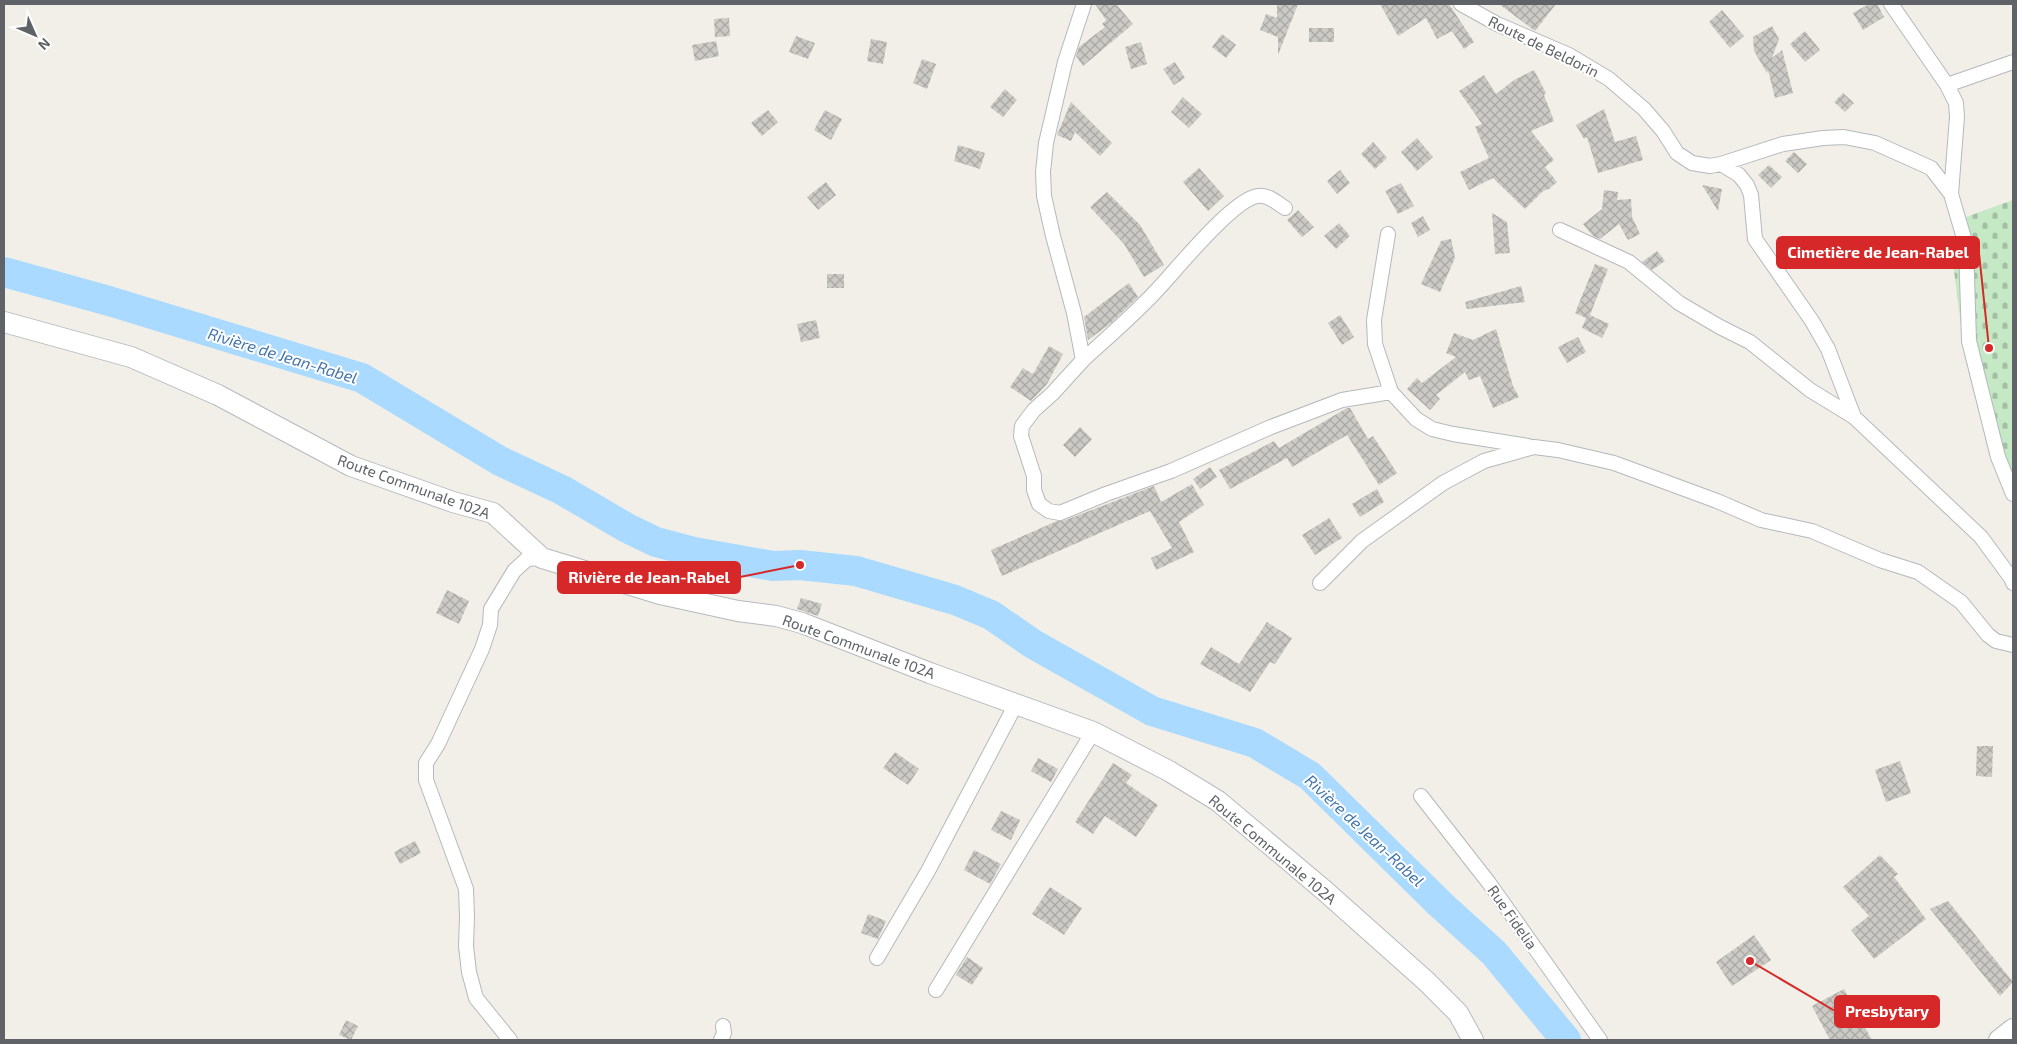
<svg xmlns="http://www.w3.org/2000/svg" width="2017" height="1044" viewBox="0 0 2017 1044" font-family="'Exo 2',sans-serif">
	<style>
		.cemetery { fill: url(#cemetery-stones) }
		.lines { fill: none; stroke-linecap: round; stroke-linejoin: round }
		.river { stroke: #aadaff; stroke-width: 30 }
		.building { fill: url(#building-cross-hatch) }
		.street-casing { stroke: #b5b8bc; stroke-width: 16 }
		.secondary-casing { stroke: #b6babf; stroke-width: 22 }
		.street { stroke: #fff; stroke-width: 14 }
		.secondary { stroke: #fff; stroke-width: 20 }
		.labels { text-anchor: middle; dominant-baseline: central; stroke-width: 4; stroke-linejoin: round; paint-order: stroke }
		.street-label { font-size: 15px; fill: #5f6368; stroke: #fff }
		.water-label { font-size: 16px; font-style: italic; fill: #4174aa; stroke: #fff }
		.leader { fill: none; stroke: #d62828; stroke-width: 2 }
		.callout-dot { fill: #d62828; stroke: #fff; stroke-width: 2 }
		.callout { fill: #d62828; stroke: #d62828; stroke-width: 2 }
		.callout-label { font-size: 16px; text-anchor: middle; font-weight: bold; fill: #fff }
	</style>
	<defs>
		<pattern id="cemetery-stones" width="16" height="16" patternUnits="userSpaceOnUse" patternTransform="scale(1.25)"><rect width="16" height="16" fill="#c5e8c5"/><path d="M2 7V4a2 2 0 0 1 4 0v3zM10 15v-3a2 2 0 0 1 4 0v3z" fill="#a3c0a4"/></pattern>
		<pattern id="building-cross-hatch" width="8" height="8" patternUnits="userSpaceOnUse" patternTransform="scale(1.25)"><rect width="8" height="8" fill="#cccac5"/><path d="M0 0l8 8M0 8l8-8" fill="none" stroke="#a9a8a4"/></pattern>
	</defs>
	<rect width="100%" height="100%" fill="#f1efe8"/>
	<path class="cemetery" d="M 2013,200 L 2013,491 L 1988,444 L 1962,333 L 1951,247 L 1966,217 Z"/>
	<g class="lines">
		<path class="river" d="M 4,272 L 109,301 L 362,378 L 500,461 L 562,490 L 627,528 L 656,542 L 694,552 L 773,566 L 800,565 L 856,571 L 955,600 L 991,615 L 1033,644 L 1152,711 L 1255,743 L 1310,776 L 1440,904 L 1494,953 L 1566,1040"/>
	</g>
	<path class="building" d="M 1095,4 L 1116,4 L 1133,24 L 1083,66 L 1076,56 L 1079,47 L 1105,27 L 1102,24 L 1106,20 Z
		M 1277,4 L 1298,4 L 1278,55 L 1278,37 L 1260,30 L 1266,14 L 1277,18 Z
		M 1380,4 L 1449,4 L 1474,42 L 1464,49 L 1452,31 L 1437,39 L 1426,18 L 1398,36 Z
		M 1499,4 L 1556,4 L 1535,31 Z
		M 1869,4 L 1877,4 L 1884,17 L 1863,30 L 1853,13 Z
		M 1722,10 L 1744,36 L 1730,48 L 1709,22 Z
		M 729,18 L 730,36 L 715,37 L 714,19 Z
		M 1772,26 L 1779,39 L 1772,58 L 1782,50 L 1793,93 L 1775,98 L 1768,70 L 1767,73 L 1754,51 L 1753,37 Z
		M 1309,28 L 1334,28 L 1334,42 L 1309,42 Z
		M 1805,31 L 1820,50 L 1805,62 L 1790,44 Z
		M 1222,34 L 1236,45 L 1226,58 L 1212,47 Z
		M 796,36 L 815,43 L 808,59 L 789,52 Z
		M 871,39 L 887,42 L 883,64 L 867,61 Z
		M 716,41 L 719,56 L 695,61 L 692,45 Z
		M 1141,42 L 1147,64 L 1131,69 L 1125,47 Z
		M 922,59 L 936,64 L 927,89 L 913,83 Z
		M 1175,62 L 1185,78 L 1174,85 L 1163,69 Z
		M 1534,70 L 1546,93 L 1544,95 L 1554,121 L 1531,131 L 1554,160 L 1545,167 L 1557,182 L 1549,189 L 1543,191 L 1525,209 L 1493,178 L 1469,190 L 1460,172 L 1489,158 L 1475,127 L 1482,124 L 1459,91 L 1484,75 L 1496,94 L 1514,80 Z
		M 1005,89 L 1017,100 L 1003,117 L 990,107 Z
		M 1843,93 L 1854,103 L 1845,112 L 1834,102 Z
		M 1183,97 L 1202,114 L 1189,128 L 1171,112 Z
		M 1071,102 L 1112,143 L 1100,156 L 1075,132 L 1071,141 L 1057,135 Z
		M 1604,109 L 1615,142 L 1636,136 L 1643,160 L 1598,173 L 1587,137 L 1584,139 L 1576,125 Z
		M 768,110 L 778,122 L 762,136 L 751,123 Z
		M 825,110 L 842,119 L 831,140 L 814,130 Z
		M 1417,138 L 1433,157 L 1417,171 L 1401,152 Z
		M 1373,142 L 1387,158 L 1375,169 L 1361,154 Z
		M 958,145 L 985,153 L 980,169 L 954,161 Z
		M 1794,152 L 1807,164 L 1798,173 L 1785,161 Z
		M 1769,165 L 1782,177 L 1771,188 L 1758,175 Z
		M 1199,168 L 1224,196 L 1208,211 L 1183,182 Z
		M 1340,170 L 1350,183 L 1337,194 L 1327,181 Z
		M 826,182 L 836,195 L 818,210 L 807,197 Z
		M 1401,183 L 1414,206 L 1398,214 L 1385,191 Z
		M 1702,185 L 1722,189 L 1718,211 Z
		M 1604,190 L 1618,192 L 1617,200 L 1631,199 L 1632,217 L 1640,234 L 1628,240 L 1619,224 L 1600,239 L 1593,236 L 1583,224 L 1602,209 Z
		M 1107,192 L 1140,225 L 1164,265 L 1144,277 L 1124,244 L 1090,207 Z
		M 1298,210 L 1314,227 L 1302,237 L 1287,220 Z
		M 1492,213 L 1507,222 L 1510,253 L 1495,254 Z
		M 1423,216 L 1430,230 L 1418,237 L 1411,223 Z
		M 1339,223 L 1350,236 L 1336,249 L 1324,236 Z
		M 1451,239 L 1455,258 L 1440,292 L 1421,284 L 1441,241 Z
		M 1657,251 L 1665,261 L 1652,270 L 1642,262 Z
		M 1595,264 L 1608,269 L 1590,315 L 1609,324 L 1602,338 L 1582,328 L 1586,318 L 1575,313 Z
		M 827,274 L 844,274 L 844,288 L 827,288 Z
		M 1129,283 L 1138,297 L 1111,323 L 1088,340 L 1084,317 Z
		M 1521,286 L 1525,302 L 1467,309 L 1465,302 Z
		M 1340,315 L 1354,337 L 1342,345 L 1328,323 Z
		M 816,320 L 820,338 L 801,342 L 797,324 Z
		M 1496,329 L 1513,386 L 1519,397 L 1493,408 L 1480,376 L 1469,380 L 1465,372 L 1436,395 L 1440,399 L 1430,410 L 1407,389 L 1417,378 L 1422,383 L 1456,357 L 1446,353 L 1454,333 L 1473,340 Z
		M 1578,337 L 1586,352 L 1567,363 L 1558,347 Z
		M 1049,346 L 1063,354 L 1047,384 L 1031,401 L 1010,387 L 1023,368 L 1033,374 Z
		M 1347,408 L 1350,408 L 1368,439 L 1373,436 L 1397,473 L 1379,485 L 1347,435 L 1292,467 L 1287,458 L 1230,489 L 1219,470 L 1274,441 L 1279,448 Z
		M 1080,427 L 1092,439 L 1075,457 L 1063,445 Z
		M 1210,467 L 1217,477 L 1200,489 L 1193,479 Z
		M 1192,484 L 1204,505 L 1179,522 L 1194,552 L 1156,570 L 1151,558 L 1172,548 L 1150,511 L 1002,576 L 991,550 L 1057,521 L 1063,521 L 1154,486 L 1161,502 Z
		M 1377,489 L 1384,502 L 1360,517 L 1352,504 Z
		M 1329,518 L 1342,538 L 1315,555 L 1302,535 Z
		M 695,581 L 717,586 L 715,594 L 693,589 Z
		M 447,590 L 469,601 L 459,624 L 436,613 Z
		M 801,598 L 822,604 L 818,616 L 797,609 Z
		M 1267,622 L 1292,638 L 1275,664 L 1270,662 L 1250,692 L 1200,664 L 1211,647 L 1239,664 Z
		M 1977,746 L 1993,746 L 1992,777 L 1976,776 Z
		M 895,752 L 919,769 L 908,785 L 883,768 Z
		M 1038,758 L 1058,769 L 1051,782 L 1031,771 Z
		M 1900,761 L 1911,793 L 1886,802 L 1875,770 Z
		M 1113,763 L 1132,775 L 1126,783 L 1158,805 L 1136,837 L 1105,816 L 1093,834 L 1075,822 Z
		M 1001,811 L 1020,820 L 1011,840 L 991,830 Z
		M 415,841 L 421,853 L 400,864 L 394,852 Z
		M 974,850 L 1001,864 L 990,884 L 964,870 Z
		M 1880,855 L 1898,874 L 1894,877 L 1926,919 L 1874,959 L 1851,930 L 1869,916 L 1843,887 Z
		M 1050,887 L 1082,908 L 1064,935 L 1032,914 Z
		M 1948,901 L 2013,982 L 2000,996 L 1930,909 Z
		M 868,914 L 886,921 L 878,939 L 861,933 Z
		M 1754,935 L 1771,960 L 1732,986 L 1716,962 Z
		M 967,957 L 983,968 L 972,985 L 956,975 Z
		M 1844,989 L 1872,1040 L 1830,1040 L 1812,1006 Z
		M 346,1020 L 358,1026 L 351,1040 L 339,1035 Z"/>
	<g class="lines">
		<defs>
			<path id="street" d="M 1084,4 L 1065,62 L 1046,143 L 1043,172 L 1044,196 L 1053,236 L 1074,313 L 1083,360 L 1052,394 L 1034,410 L 1022,426 L 1021,436 L 1034,476 L 1034,490 L 1039,504 L 1049,511 L 1060,513 L 1106,494 L 1171,471 L 1271,427 L 1342,400 L 1391,392
				M 1461,4 L 1497,24 L 1569,55 L 1609,79 L 1644,109 L 1663,131 L 1677,153 L 1692,163 L 1710,166 L 1721,164 L 1783,144 L 1823,138 L 1844,137 L 1875,143 L 1931,168 L 1951,194 L 1966,245 L 1969,341 L 1998,457 L 2013,494
				M 1891,4 L 1947,85 L 1956,103 L 1957,117 L 1951,194
				M 1947,85 L 2013,62
				M 1721,164 L 1739,175 L 1747,185 L 1751,195 L 1755,239 L 1812,321 L 1828,349 L 1854,417 L 1981,537 L 2011,578 L 2013,583
				M 1560,230 L 1629,262 L 1679,303 L 1720,327 L 1750,342 L 1810,390 L 1854,417
				M 1388,234 L 1374,320 L 1375,344 L 1391,392 L 1416,419 L 1432,429 L 1453,434 L 1528,446
				M 1083,360 C 1108,337 1135,314 1158,289 C 1176,270 1234,198 1258,196 C 1268,194 1277,203 1285,208
				M 1320,583 L 1362,541 L 1443,483 L 1484,461 L 1534,447 L 1558,450 L 1614,463 L 1717,501 L 1761,520 L 1812,531 L 1880,560 L 1918,572 L 1961,602 L 1988,635 L 1996,641 L 2013,645
				M 1421,796 L 1489,883 L 1600,1040
				M 877,958 L 928,871 L 1016,704
				M 936,990 L 1093,732
				M 510,1040 L 476,998 L 469,972 L 466,946 L 467,917 L 466,889 L 426,780 L 426,763 L 438,744 L 482,649 L 490,625 L 491,609 L 514,571 L 527,559 L 542,558
				M 721,1040 L 724,1033 L 723,1026"/>
			<path id="secondary" d="M 4,322 L 131,357 L 218,395 L 351,466 L 453,502 L 493,513 L 542,558 L 660,594 L 738,611 L 776,616 L 802,623 L 930,673 L 1093,732 L 1169,771 L 1218,801 L 1325,891 L 1426,981 L 1458,1013 L 1473,1040
				M 1999,1040 L 2013,1029"/>
		</defs>
		<use href="#street" class="street-casing"/>
		<use href="#secondary" class="secondary-casing"/>
		<use href="#street" class="street"/>
		<use href="#secondary" class="secondary"/>
	</g>
	<g class="labels">
		<g class="street-label">
			<text transform="translate(1544 46) rotate(26)">Route de Beldorin</text>
			<text transform="translate(414 486) rotate(20)">Route Communale 102A</text>
			<text transform="translate(859 646) rotate(20)">Route Communale 102A</text>
			<text transform="translate(1273 849) rotate(40)">Route Communale 102A</text>
			<text transform="translate(1513 917) rotate(55)">Rue Fidelia</text>
		</g>
		<g class="water-label">
			<text transform="translate(283 355) rotate(17)">Rivière de Jean-Rabel</text>
			<text transform="translate(1365 830) rotate(43)">Rivière de Jean-Rabel</text>
		</g>
	</g>
	<path class="leader" d="M1989 348L1979 253M800 565L740 577M1750 961L1835 1011"/>
	<g class="callout-dot">
		<circle cx="1989" cy="348" r="5"/>
		<circle cx="800" cy="565" r="5"/>
		<circle cx="1750" cy="961" r="5"/>
	</g>
	<g class="callout">
		<rect x="1777" y="237" width="202" height="31" rx="5"/>
		<rect x="558" y="562" width="182" height="31" rx="5"/>
		<rect x="1835" y="996" width="104" height="31" rx="5"/>
	</g>
	<g class="callout-label">
		<text x="1878" y="258">Cimetière de Jean-Rabel</text>
		<text x="649" y="583">Rivière de Jean-Rabel</text>
		<text x="1887" y="1017">Presbytary</text>
	</g>
	<rect width="2017" height="1044" fill="none" stroke="#5f6368" stroke-width="10"/>
	<g transform="translate(35 35) rotate(135)" stroke="#ffffff" stroke-width="4" paint-order="stroke">
	<path d="M0-4L9 19L0 12L-9 19Z" fill="#5f6368"/>
	<text y="-8" font-size="14" font-weight="bold" text-anchor="middle" fill="#5f6368">N</text>
	</g>
</svg>
